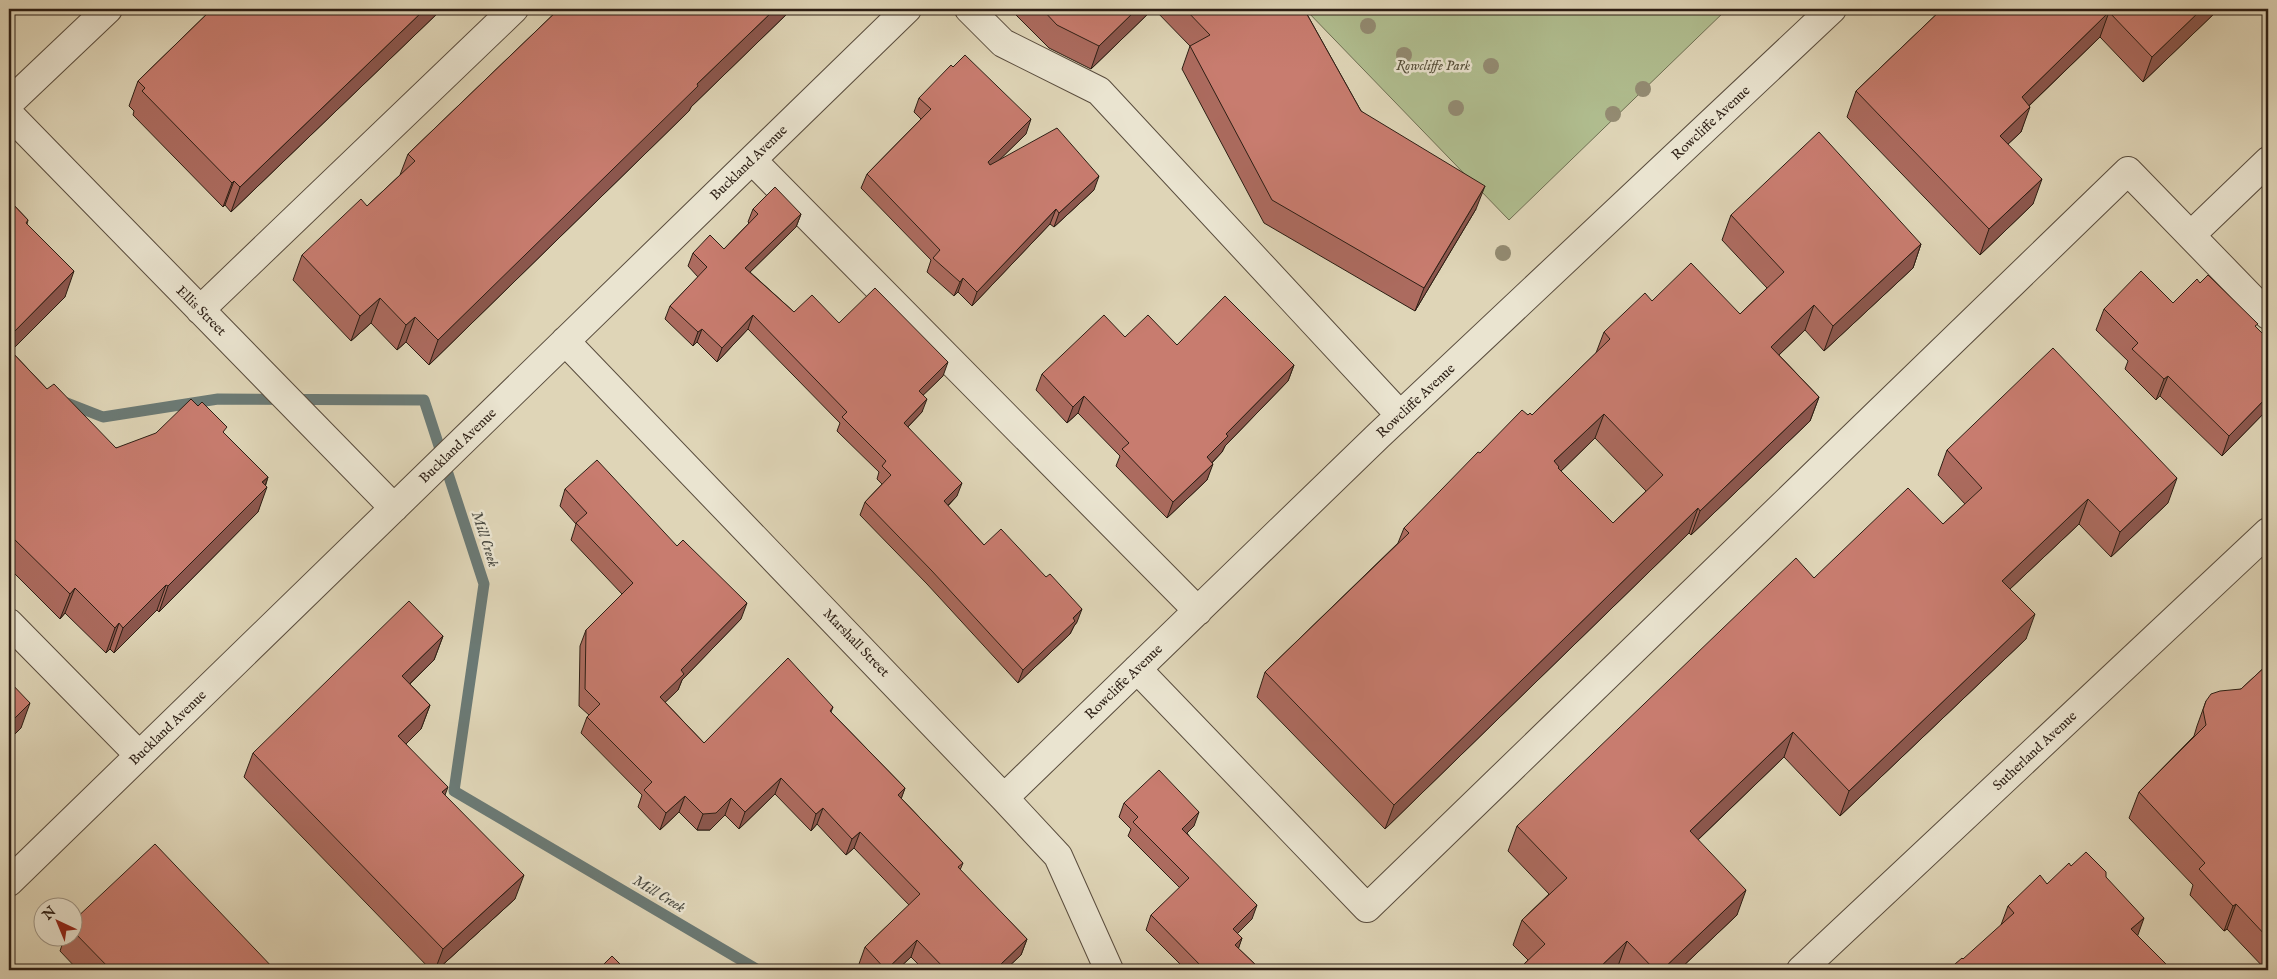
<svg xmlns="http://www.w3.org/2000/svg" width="2277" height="979" viewBox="0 0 2277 979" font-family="'IM FELL English',serif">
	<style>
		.green { fill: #b0bd8f; stroke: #6e6e52 }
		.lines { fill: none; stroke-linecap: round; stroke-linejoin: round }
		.stream { stroke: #6b7a75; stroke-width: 11 }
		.minor-casing { stroke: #594c3d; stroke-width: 30 }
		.minor { stroke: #eae4d0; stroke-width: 28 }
		.tree { fill: #938b72 }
		.wall { fill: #ac6b5f; stroke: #2c1e14; fill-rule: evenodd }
		.shaded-wall { fill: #8c574e; stroke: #2c1e14 }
		.building { fill: #c87c6f; stroke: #2c1e14; fill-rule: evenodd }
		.labels { text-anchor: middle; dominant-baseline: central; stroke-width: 5; stroke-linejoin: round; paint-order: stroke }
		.park-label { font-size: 14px; font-style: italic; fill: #544e39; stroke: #eae4d0 }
		.street-label { font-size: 14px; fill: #2c1e14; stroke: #eae4d0 }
		.water-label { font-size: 15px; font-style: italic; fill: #4c4c44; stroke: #eae4d0 }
	</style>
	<rect width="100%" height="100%" fill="#dfd5b7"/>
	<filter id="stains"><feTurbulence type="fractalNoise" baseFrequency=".004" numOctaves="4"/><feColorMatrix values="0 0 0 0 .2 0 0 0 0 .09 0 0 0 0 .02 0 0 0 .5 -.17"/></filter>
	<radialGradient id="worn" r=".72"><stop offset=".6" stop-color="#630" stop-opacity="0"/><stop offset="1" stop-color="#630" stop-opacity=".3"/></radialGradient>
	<path class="green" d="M 1305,9 L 1727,9 L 1509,220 Z"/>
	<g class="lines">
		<path class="stream" d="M 62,401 L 103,417 L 218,399 L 424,400 L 484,584 L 454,791 L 758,970"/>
		<defs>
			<path id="minor" d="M 969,9 L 1003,43 L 1099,91 L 1400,415
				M 9,103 L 108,9
				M 9,114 L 394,508
				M 752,160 L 1198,611
				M 2191,235 L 2268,161
				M 200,310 L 514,9
				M 565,341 L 1004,798 L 1058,856 L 1109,970
				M 9,623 L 139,755
				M 1137,669 L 1367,908 L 2128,171 L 2268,315
				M 1004,798 L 1378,436 L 1832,9
				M 9,882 L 907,9
				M 1801,970 L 2268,532"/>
		</defs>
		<use href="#minor" class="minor-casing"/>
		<use href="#minor" class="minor"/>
	</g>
	<g class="tree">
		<circle cx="1368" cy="26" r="8"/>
		<circle cx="1404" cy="55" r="8"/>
		<circle cx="1491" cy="66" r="8"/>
		<circle cx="1643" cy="89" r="8"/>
		<circle cx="1456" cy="108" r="8"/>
		<circle cx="1613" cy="114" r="8"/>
		<circle cx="1503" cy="253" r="8"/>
	</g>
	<path class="wall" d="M 212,9 L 442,9 L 231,212 L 225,205 L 223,207 L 133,115 L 134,111 L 129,106 L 138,81 Z
		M 559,9 L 792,9 L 691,107 L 689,111 L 429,365 L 406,342 L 397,350 L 371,323 L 351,341 L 293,280 L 302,255 L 367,206 L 400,175 L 408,154 Z
		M 1010,9 L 1153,9 L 1091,69 L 1049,48 Z
		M 1154,9 L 1304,9 L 1361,111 L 1476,209 L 1415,311 L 1264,223 L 1182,69 L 1190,46 Z
		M 1942,9 L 2219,9 L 2143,82 L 2100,37 L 2029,106 L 2021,132 L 2008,144 L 2033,204 L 1980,255 L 1847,117 L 1856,91 Z
		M 919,98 L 1026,134 L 999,160 L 1094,190 L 1054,227 L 1050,224 L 972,306 L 958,292 L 954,296 L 927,272 L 931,260 L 861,188 L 867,174 L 921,119 L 914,112 Z
		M 9,200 L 28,220 L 27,224 L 65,297 L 11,351 L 47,389 L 116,448 L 225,434 L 268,477 L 258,512 L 159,612 L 157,610 L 114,653 L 110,649 L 106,653 L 65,613 L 60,619 L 9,568 Z
		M 753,209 L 801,214 L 796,227 L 750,272 L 794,312 L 839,323 L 943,376 L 923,395 L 922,412 L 908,427 L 957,496 L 948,506 L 984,545 L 1077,622 L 1074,626 L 1070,634 L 1018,683 L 927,584 L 860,515 L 865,502 L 882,484 L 877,479 L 879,472 L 837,431 L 840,423 L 748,329 L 717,362 L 697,342 L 693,346 L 665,319 L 670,306 L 698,277 L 688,266 L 693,253 L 724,249 L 749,223 L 748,222 Z
		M 1731,215 L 1921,244 L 1913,268 L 1824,351 L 1805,330 L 1779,355 L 1819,397 L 1810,421 L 1691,535 L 1689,533 L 1385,829 L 1257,697 L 1265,672 L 1398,543 L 1404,528 L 1480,453 L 1528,415 L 1532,415 L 1596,353 L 1604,332 L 1652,301 L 1740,314 L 1767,288 L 1722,240 ZM 1595,438 L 1646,491 L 1613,523 L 1561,471 Z
		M 2200,283 L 2256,327 L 2266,337 L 2265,340 L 2268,343 L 2268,409 L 2222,456 L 2160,396 L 2156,400 L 2125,369 L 2128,361 L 2096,330 L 2104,309 L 2173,303 Z
		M 1125,337 L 1177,345 L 1294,365 L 1288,381 L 1225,446 L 1222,452 L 1212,463 L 1207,480 L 1167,518 L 1116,466 L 1120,456 L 1078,413 L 1067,423 L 1036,390 L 1042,374 Z
		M 1947,450 L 2168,503 L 2111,557 L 2079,524 L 2010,589 L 2026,639 L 1840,816 L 1784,757 L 1698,840 L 1737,915 L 1679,970 L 1622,970 L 1618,966 L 1613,970 L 1519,970 L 1520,968 L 1528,960 L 1513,945 L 1522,920 L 1549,894 L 1508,851 L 1517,826 L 1814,578 L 1943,524 L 1965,504 L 1938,475 Z
		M 565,489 L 741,619 L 682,680 L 678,690 L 665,702 L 704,743 L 833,707 L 831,712 L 905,788 L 901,798 L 963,863 L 960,870 L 1027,939 L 1021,955 L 1006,969 L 1008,970 L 924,970 L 911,957 L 897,970 L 865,970 L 859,964 L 865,947 L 909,905 L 854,848 L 846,855 L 817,824 L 811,831 L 775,794 L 739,829 L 725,815 L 710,830 L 697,830 L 679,812 L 660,830 L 638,807 L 642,795 L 581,733 L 587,717 L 589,715 L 579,706 L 580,646 L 586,630 L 622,594 L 571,540 L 576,524 L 560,506 Z
		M 443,636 L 434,660 L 410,684 L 430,705 L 421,729 L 406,744 L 445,795 L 515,899 L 437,970 L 431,970 L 244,777 L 253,753 Z
		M 2268,664 L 2268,970 L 2266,970 L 2227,929 L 2224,931 L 2190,895 L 2193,885 L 2129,818 L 2139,792 L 2194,736 L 2197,726 L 2206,701 L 2241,689 Z
		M 1124,803 L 1194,826 L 1187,833 L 1252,919 L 1237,934 L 1242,938 L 1238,948 L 1261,970 L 1186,970 L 1146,930 L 1151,915 L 1180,888 L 1128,836 L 1131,829 L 1119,817 Z
		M 2071,866 L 2106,872 L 2001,925 L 2008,906 L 2047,884 Z
		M 72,922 L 275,970 L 78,970 L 60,951 L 65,936 L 72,936 Z"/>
	<path class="shaded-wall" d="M 425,9 L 442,9 L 231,212 L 240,187 Z
		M 775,9 L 792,9 L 691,107 L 689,111 L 429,365 L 438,340 L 697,84 Z
		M 1137,9 L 1153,9 L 1091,69 L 1099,46 Z
		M 2202,9 L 2219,9 L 2143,82 L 2152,57 Z
		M 2109,12 L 2100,37 L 2012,122 L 2022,97 Z
		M 2030,107 L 2021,132 L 1990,161 L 2000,136 Z
		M 1031,119 L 1026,134 L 983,176 L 988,162 Z
		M 1099,176 L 1094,190 L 1054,227 L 1059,213 Z
		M 2042,179 L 2033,204 L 1980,255 L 1989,229 Z
		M 234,181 L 225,205 L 223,207 L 232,183 Z
		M 1485,186 L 1476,209 L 1415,311 L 1424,288 Z
		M 1056,209 L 1050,224 L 972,306 L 977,292 Z
		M 801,214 L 796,227 L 741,281 L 745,268 Z
		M 1921,244 L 1913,268 L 1824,351 L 1833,326 Z
		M 74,271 L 65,297 L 9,353 L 9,337 Z
		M 963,278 L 958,292 L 954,296 L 960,282 Z
		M 380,298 L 371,323 L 351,341 L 360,316 Z
		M 1814,305 L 1805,330 L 1762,371 L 1771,347 Z
		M 753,315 L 748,329 L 717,362 L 722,348 Z
		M 415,317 L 406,342 L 397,350 L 406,325 Z
		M 702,329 L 697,342 L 693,346 L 698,332 Z
		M 948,362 L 943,376 L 914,404 L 919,391 Z
		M 1294,365 L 1288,381 L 1225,446 L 1222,452 L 1201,474 L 1207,457 L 1226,434 Z
		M 2168,376 L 2160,396 L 2156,400 L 2164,379 Z
		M 1084,396 L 1078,413 L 1067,423 L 1073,407 Z
		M 2268,396 L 2268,409 L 2222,456 L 2229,436 Z
		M 1819,397 L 1810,421 L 1691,535 L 1700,511 Z
		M 927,399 L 922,412 L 899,436 L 904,423 Z
		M 1604,414 L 1595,438 L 1556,476 L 1554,461 Z
		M 1213,464 L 1207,480 L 1167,518 L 1173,502 Z
		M 268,477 L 263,491 L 267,487 L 258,512 L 159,612 L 168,586 Z
		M 2177,478 L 2168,503 L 2111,557 L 2120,532 Z
		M 962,483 L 957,496 L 939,514 L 944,501 Z
		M 2088,499 L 2079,524 L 1993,605 L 2002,581 Z
		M 1698,508 L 1689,533 L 1385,829 L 1394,805 Z
		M 166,585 L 157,610 L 114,653 L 123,628 Z
		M 75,588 L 65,613 L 60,619 L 70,594 Z
		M 747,603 L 741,619 L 682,680 L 678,690 L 654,713 L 660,697 L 681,670 Z
		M 1082,609 L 1077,622 L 1074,626 L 1070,634 L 1018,683 L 1023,670 Z
		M 2035,614 L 2026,639 L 1840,816 L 1849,791 Z
		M 119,623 L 110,649 L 106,653 L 115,628 Z
		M 443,636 L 434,660 L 393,700 L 402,676 Z
		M 30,703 L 21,728 L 9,740 L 9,724 Z
		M 430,705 L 421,729 L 390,760 L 398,736 Z
		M 1793,732 L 1784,757 L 1681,856 L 1690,831 Z
		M 781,778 L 775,794 L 739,829 L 745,812 Z
		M 448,787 L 439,811 L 442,792 Z
		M 905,788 L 899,805 L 898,795 Z
		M 685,796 L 679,812 L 660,830 L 666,813 Z
		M 731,798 L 725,815 L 710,830 L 697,830 L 703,814 Z
		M 823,808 L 817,824 L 811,831 L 816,814 Z
		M 1199,812 L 1194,826 L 1177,843 L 1182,829 Z
		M 860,832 L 854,848 L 846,855 L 852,839 Z
		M 524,875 L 515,899 L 437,970 L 435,970 L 443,949 Z
		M 1746,890 L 1737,915 L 1679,970 L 1662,970 Z
		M 2236,904 L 2227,929 L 2224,931 L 2233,906 Z
		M 1257,905 L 1252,919 L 1228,943 L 1233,929 Z
		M 2144,918 L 2135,943 L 2131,929 Z
		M 1242,938 L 1237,953 L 1235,945 Z
		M 1027,939 L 1021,955 L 1005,970 L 1001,964 Z
		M 917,940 L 911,957 L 897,970 L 886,970 Z
		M 1627,941 L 1618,966 L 1613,970 L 1597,970 Z"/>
	<path class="building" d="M 212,9 L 425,9 L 240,187 L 234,181 L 232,183 L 142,91 L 145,88 L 138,81 Z
		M 559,9 L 775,9 L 697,84 L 698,86 L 438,340 L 415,317 L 406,325 L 380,298 L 360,316 L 302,255 L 361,199 L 367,206 L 415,161 L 408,154 Z
		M 1042,9 L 1137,9 L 1099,46 L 1057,25 Z
		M 1185,9 L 1304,9 L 1361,111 L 1485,186 L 1424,288 L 1272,200 L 1190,46 L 1210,35 Z
		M 1942,9 L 2202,9 L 2152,57 L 2109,12 L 2022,97 L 2030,107 L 2000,136 L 2042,179 L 1989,229 L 1856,91 Z
		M 965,55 L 1031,119 L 988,162 L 990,165 L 1057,128 L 1099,176 L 1059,213 L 1056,209 L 977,292 L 963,278 L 960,282 L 933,258 L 940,250 L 867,174 L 931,109 L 919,98 L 951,65 L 953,67 Z
		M 1819,132 L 1921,244 L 1833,326 L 1814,305 L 1771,347 L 1819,397 L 1700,511 L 1698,508 L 1394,805 L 1265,672 L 1409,533 L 1404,528 L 1478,452 L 1480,453 L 1522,410 L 1528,415 L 1530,413 L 1532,415 L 1610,339 L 1604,332 L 1645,293 L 1652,301 L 1691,263 L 1740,314 L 1784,272 L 1731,215 ZM 1604,414 L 1663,475 L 1613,523 L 1558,468 L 1559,467 L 1554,461 Z
		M 775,187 L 801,214 L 745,268 L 794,312 L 812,295 L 839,323 L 875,288 L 948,362 L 919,391 L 927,399 L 904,423 L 962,483 L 944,501 L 984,545 L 1001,529 L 1046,577 L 1050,574 L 1082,609 L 1073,618 L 1075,621 L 1023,670 L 932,571 L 865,502 L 891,475 L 882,466 L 886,461 L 842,417 L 847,412 L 753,315 L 722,348 L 702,329 L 698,332 L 670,306 L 707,267 L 693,253 L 710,235 L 724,249 L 758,214 L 753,209 Z
		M 9,200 L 28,220 L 26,223 L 74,271 L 9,337 Z
		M 2141,271 L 2173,303 L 2197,279 L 2200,283 L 2208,275 L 2258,324 L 2255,326 L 2266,337 L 2264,339 L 2268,343 L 2268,396 L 2229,436 L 2168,376 L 2164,379 L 2132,349 L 2138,343 L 2104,309 Z
		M 1225,296 L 1294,365 L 1226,434 L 1228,436 L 1207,457 L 1213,464 L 1173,502 L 1122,449 L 1129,443 L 1084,396 L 1073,407 L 1042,374 L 1104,315 L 1125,337 L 1148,315 L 1177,345 Z
		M 2053,348 L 2177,478 L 2120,532 L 2088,499 L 2002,581 L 2035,614 L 1849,791 L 1793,732 L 1690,831 L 1746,890 L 1662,970 L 1655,970 L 1627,941 L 1597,970 L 1521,970 L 1520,968 L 1545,944 L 1522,920 L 1567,878 L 1517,826 L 1796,558 L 1814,578 L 1908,488 L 1943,524 L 1982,488 L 1947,450 Z
		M 9,349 L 47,389 L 54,384 L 116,448 L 156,433 L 191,399 L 198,406 L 202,402 L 227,427 L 223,432 L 268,477 L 262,482 L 267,487 L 168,586 L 166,585 L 123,628 L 119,623 L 115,628 L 75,588 L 70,594 L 11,536 L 12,534 L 9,530 Z
		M 597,460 L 677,546 L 683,540 L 747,603 L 681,670 L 684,674 L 660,697 L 704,743 L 788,658 L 833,707 L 830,711 L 905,788 L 898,795 L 963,863 L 958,867 L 1027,939 L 1001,964 L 1008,970 L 946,970 L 917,940 L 886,970 L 865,947 L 920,894 L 860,832 L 852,839 L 823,808 L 816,814 L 781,778 L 745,812 L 731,798 L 716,813 L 703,814 L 685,796 L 666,813 L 644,790 L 652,782 L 587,717 L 600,704 L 585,689 L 586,630 L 633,583 L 576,523 L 587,513 L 565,489 Z
		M 409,601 L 443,636 L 402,676 L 430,705 L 398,736 L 448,787 L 442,792 L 524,875 L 443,949 L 253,753 Z
		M 2268,664 L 2268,938 L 2236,904 L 2233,906 L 2199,869 L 2205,863 L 2139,792 L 2206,725 L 2203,710 L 2206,701 L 2211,694 L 2220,691 L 2241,689 Z
		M 9,681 L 30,703 L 9,724 Z
		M 1159,770 L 1199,812 L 1182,829 L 1257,905 L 1233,929 L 1242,938 L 1235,945 L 1261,970 L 1205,970 L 1151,915 L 1189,878 L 1133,822 L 1138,817 L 1124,803 Z
		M 155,844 L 275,970 L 111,970 L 72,930 L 72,922 Z
		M 2086,852 L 2106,872 L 2106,877 L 2144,918 L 2131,929 L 2172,970 L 1948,970 L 1962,958 L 1963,959 L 2014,913 L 2008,906 L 2040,875 L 2047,884 L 2069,863 L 2071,866 Z
		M 612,956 L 626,970 L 598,970 Z"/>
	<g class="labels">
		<g class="park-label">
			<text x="1433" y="66">Rowcliffe Park</text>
		</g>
		<g class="street-label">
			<text transform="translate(1711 123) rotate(-43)">Rowcliffe Avenue</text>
			<text transform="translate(749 163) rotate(-44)">Buckland Avenue</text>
			<text transform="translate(201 311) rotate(45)">Ellis Street</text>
			<text transform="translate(1416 401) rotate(-43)">Rowcliffe Avenue</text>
			<text transform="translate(458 446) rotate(-44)">Buckland Avenue</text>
			<text transform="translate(856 643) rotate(46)">Marshall Street</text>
			<text transform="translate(1124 682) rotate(-44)">Rowcliffe Avenue</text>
			<text transform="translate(168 728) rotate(-44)">Buckland Avenue</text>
			<text transform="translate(2035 751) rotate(-43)">Sutherland Avenue</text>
		</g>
		<g class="water-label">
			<text transform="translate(485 539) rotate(72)">Mill Creek</text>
			<text transform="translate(659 894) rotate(31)">Mill Creek</text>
		</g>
	</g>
	<rect width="2277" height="979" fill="none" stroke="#dfd5b7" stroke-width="30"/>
	<rect x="10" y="10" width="2257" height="959" fill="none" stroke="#2c1e14" stroke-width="2.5"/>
	<rect x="15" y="15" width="2247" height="949" fill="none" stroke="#2c1e14"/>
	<g transform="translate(58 922) rotate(316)"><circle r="24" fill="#eae4d0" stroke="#9e9585"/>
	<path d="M0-4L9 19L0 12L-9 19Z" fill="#8f2418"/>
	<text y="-8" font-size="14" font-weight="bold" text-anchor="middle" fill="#2c1e14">N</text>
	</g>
	<rect width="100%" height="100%" filter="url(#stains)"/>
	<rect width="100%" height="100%" fill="url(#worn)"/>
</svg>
